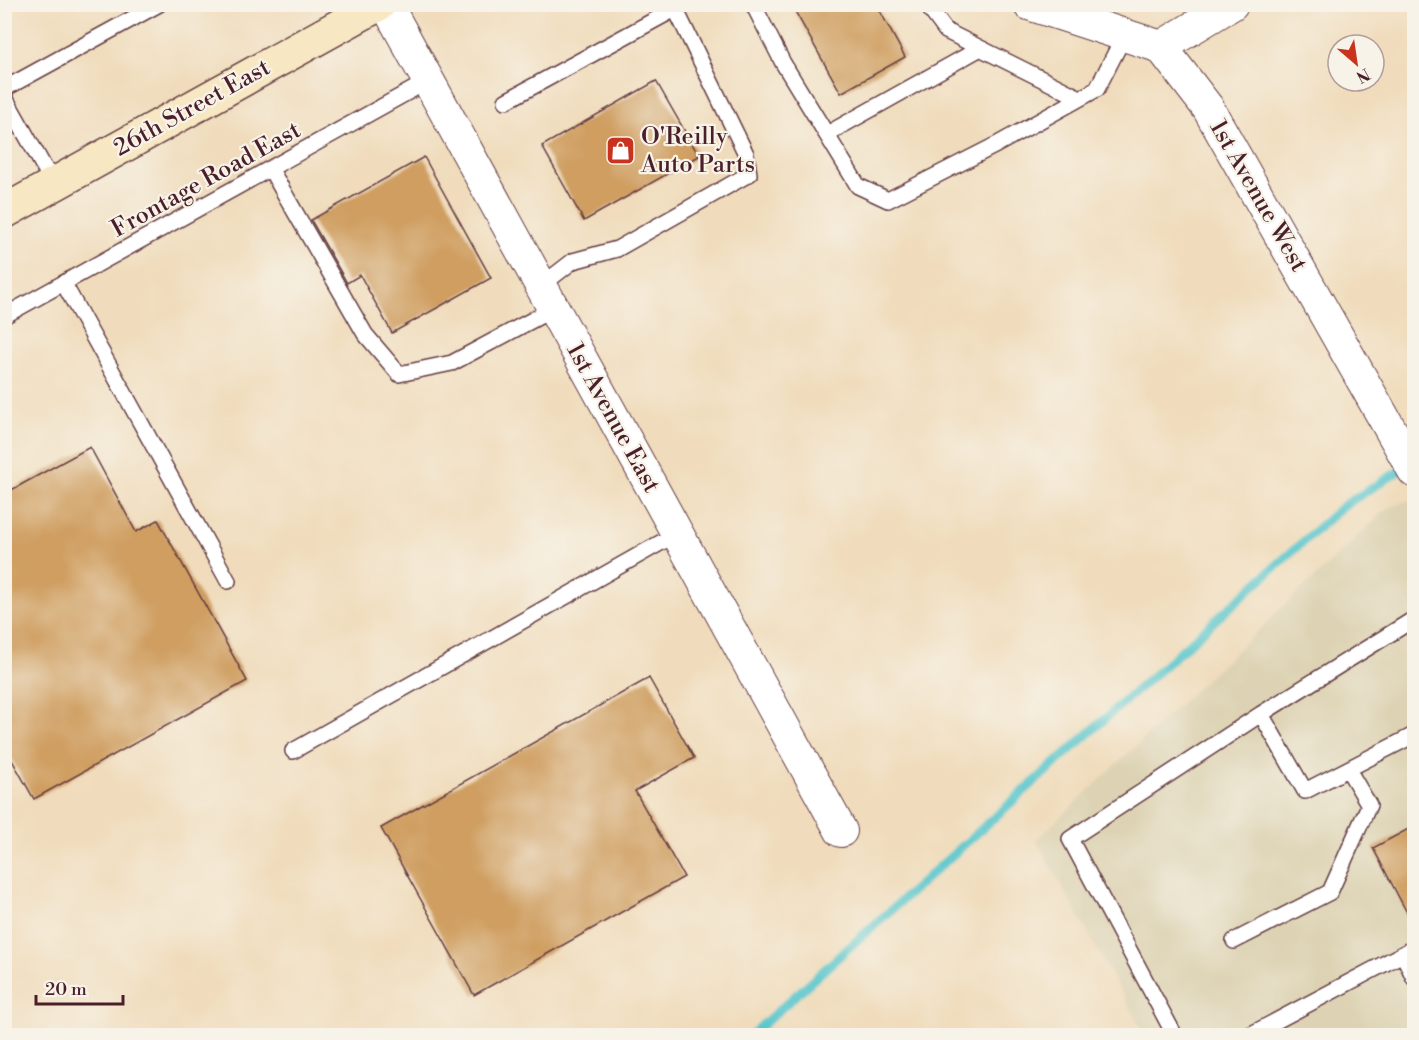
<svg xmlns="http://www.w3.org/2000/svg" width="1419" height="1040" viewBox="0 0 1419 1040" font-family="'Libre Bodoni',serif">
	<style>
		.built { fill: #ddd3b4 }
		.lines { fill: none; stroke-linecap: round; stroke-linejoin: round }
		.stream { stroke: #58c6cc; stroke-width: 9 }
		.building { fill: #cf9e61 }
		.service-casing { stroke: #633b41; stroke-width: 18 }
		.minor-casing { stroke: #633b41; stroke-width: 34 }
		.secondary-casing { stroke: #633b41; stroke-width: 36 }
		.service { stroke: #fff; stroke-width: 15 }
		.minor { stroke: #fff; stroke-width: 32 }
		.secondary { stroke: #f7e8c3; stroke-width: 33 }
		.labels { text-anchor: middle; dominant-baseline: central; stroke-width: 4.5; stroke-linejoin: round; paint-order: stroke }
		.street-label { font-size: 24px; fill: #4a1f2b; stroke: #f7f3e8 }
		.poi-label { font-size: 24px; fill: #4a1f2b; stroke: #f7f3e8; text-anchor: start }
	</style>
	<rect width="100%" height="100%" fill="#f7f3e8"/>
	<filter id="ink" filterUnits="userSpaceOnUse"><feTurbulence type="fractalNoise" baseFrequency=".0167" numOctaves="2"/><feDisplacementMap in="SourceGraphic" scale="12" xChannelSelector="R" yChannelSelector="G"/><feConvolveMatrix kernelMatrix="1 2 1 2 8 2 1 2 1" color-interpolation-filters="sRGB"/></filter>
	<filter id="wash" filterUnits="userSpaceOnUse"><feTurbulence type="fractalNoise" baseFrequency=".008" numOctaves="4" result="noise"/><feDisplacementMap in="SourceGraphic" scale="24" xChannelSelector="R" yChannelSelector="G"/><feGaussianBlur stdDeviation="1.35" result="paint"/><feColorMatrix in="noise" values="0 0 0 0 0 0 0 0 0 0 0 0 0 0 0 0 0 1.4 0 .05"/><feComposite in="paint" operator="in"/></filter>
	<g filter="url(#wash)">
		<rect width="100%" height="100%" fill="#f0dcbc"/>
		<path class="built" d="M 1414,498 L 1414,1035 L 1145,1035 L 1036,840 L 1388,508 Z"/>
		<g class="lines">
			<path class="stream" d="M 750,1036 L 1343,506 L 1399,471"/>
		</g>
		<g id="blocks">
			<path class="building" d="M 791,4 L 876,4 L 905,57 L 841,93 Z
				M 656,81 L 699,156 L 584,221 L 542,146 Z
				M 424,157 L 491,278 L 392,333 L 360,275 L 347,283 L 311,220 Z
				M 90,447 L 136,532 L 158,520 L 247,681 L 34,799 L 4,746 L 4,494 Z
				M 649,678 L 694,758 L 635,791 L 684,877 L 474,995 L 381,828 Z
				M 1414,826 L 1414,926 L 1373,848 Z"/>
		</g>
	</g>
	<g filter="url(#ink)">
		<use href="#blocks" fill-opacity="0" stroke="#633b41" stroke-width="1.5"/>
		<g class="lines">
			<defs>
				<path id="service" d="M 753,4 L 783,63 L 858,186 L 888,200 L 996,145 L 1097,89 L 1124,36
					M 926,4 L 946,31 L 1080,98
					M 4,89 L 159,4
					M 4,96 L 54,185
					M 506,101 L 675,9
					M 827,134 L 979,49
					M 271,170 L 365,334 L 399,374 L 452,363 L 553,309
					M 64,284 L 228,581
					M 542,285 L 573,261 L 617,249 L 749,174 L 746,154 L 673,4
					M 4,316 L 428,81
					M 1261,714 L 1305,791 L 1414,735
					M 293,751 L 676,534
					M 1234,941 L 1330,892 L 1369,805 L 1349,771
					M 1403,954 L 1414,978
					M 1175,1036 L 1070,839 L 1261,714 L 1414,619
					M 1248,1036 L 1414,948"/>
				<path id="minor" d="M 386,4 L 841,831
					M 1029,4 L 1161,47 L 1208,108 L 1414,471
					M 1161,47 L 1232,4"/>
				<path id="secondary" d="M 4,212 L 379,4"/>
			</defs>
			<use href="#service" class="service-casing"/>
			<use href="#minor" class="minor-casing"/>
			<use href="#secondary" class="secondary-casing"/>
			<use href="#service" class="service"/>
			<use href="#minor" class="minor"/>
			<use href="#secondary" class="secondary"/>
		</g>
	</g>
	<defs>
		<symbol id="shop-square" viewBox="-11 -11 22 22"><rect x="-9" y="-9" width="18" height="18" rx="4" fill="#c8321e" stroke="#f7f3e8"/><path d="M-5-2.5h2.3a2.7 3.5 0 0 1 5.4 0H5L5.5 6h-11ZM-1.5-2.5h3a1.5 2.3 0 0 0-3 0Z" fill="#fff"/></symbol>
	</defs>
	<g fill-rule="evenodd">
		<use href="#shop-square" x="604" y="134" width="33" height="33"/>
	</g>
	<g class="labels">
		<g class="street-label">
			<text transform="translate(192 108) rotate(-29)">26th Street East</text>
			<text transform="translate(206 180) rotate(-29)">Frontage Road East</text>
			<text transform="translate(1258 196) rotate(60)">1st Avenue West</text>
			<text transform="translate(613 418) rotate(61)">1st Avenue East</text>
		</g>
		<g class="poi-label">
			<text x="641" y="137">O'Reilly<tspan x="641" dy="28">Auto Parts</tspan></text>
		</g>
	</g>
	<rect width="1419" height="1040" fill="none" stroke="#f7f3e8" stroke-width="24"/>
	<g transform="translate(1356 63) rotate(151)"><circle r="28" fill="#f7f3e8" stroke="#b29e9c" stroke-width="1.5"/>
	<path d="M0-4.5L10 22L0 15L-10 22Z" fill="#c8321e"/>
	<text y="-9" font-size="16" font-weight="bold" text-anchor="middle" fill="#4a1f2b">N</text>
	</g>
	<path d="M36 995v9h87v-9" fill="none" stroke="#4a1f2b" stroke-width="3"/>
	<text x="45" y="995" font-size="18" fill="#4a1f2b" stroke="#f7f3e8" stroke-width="4.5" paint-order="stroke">20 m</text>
</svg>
